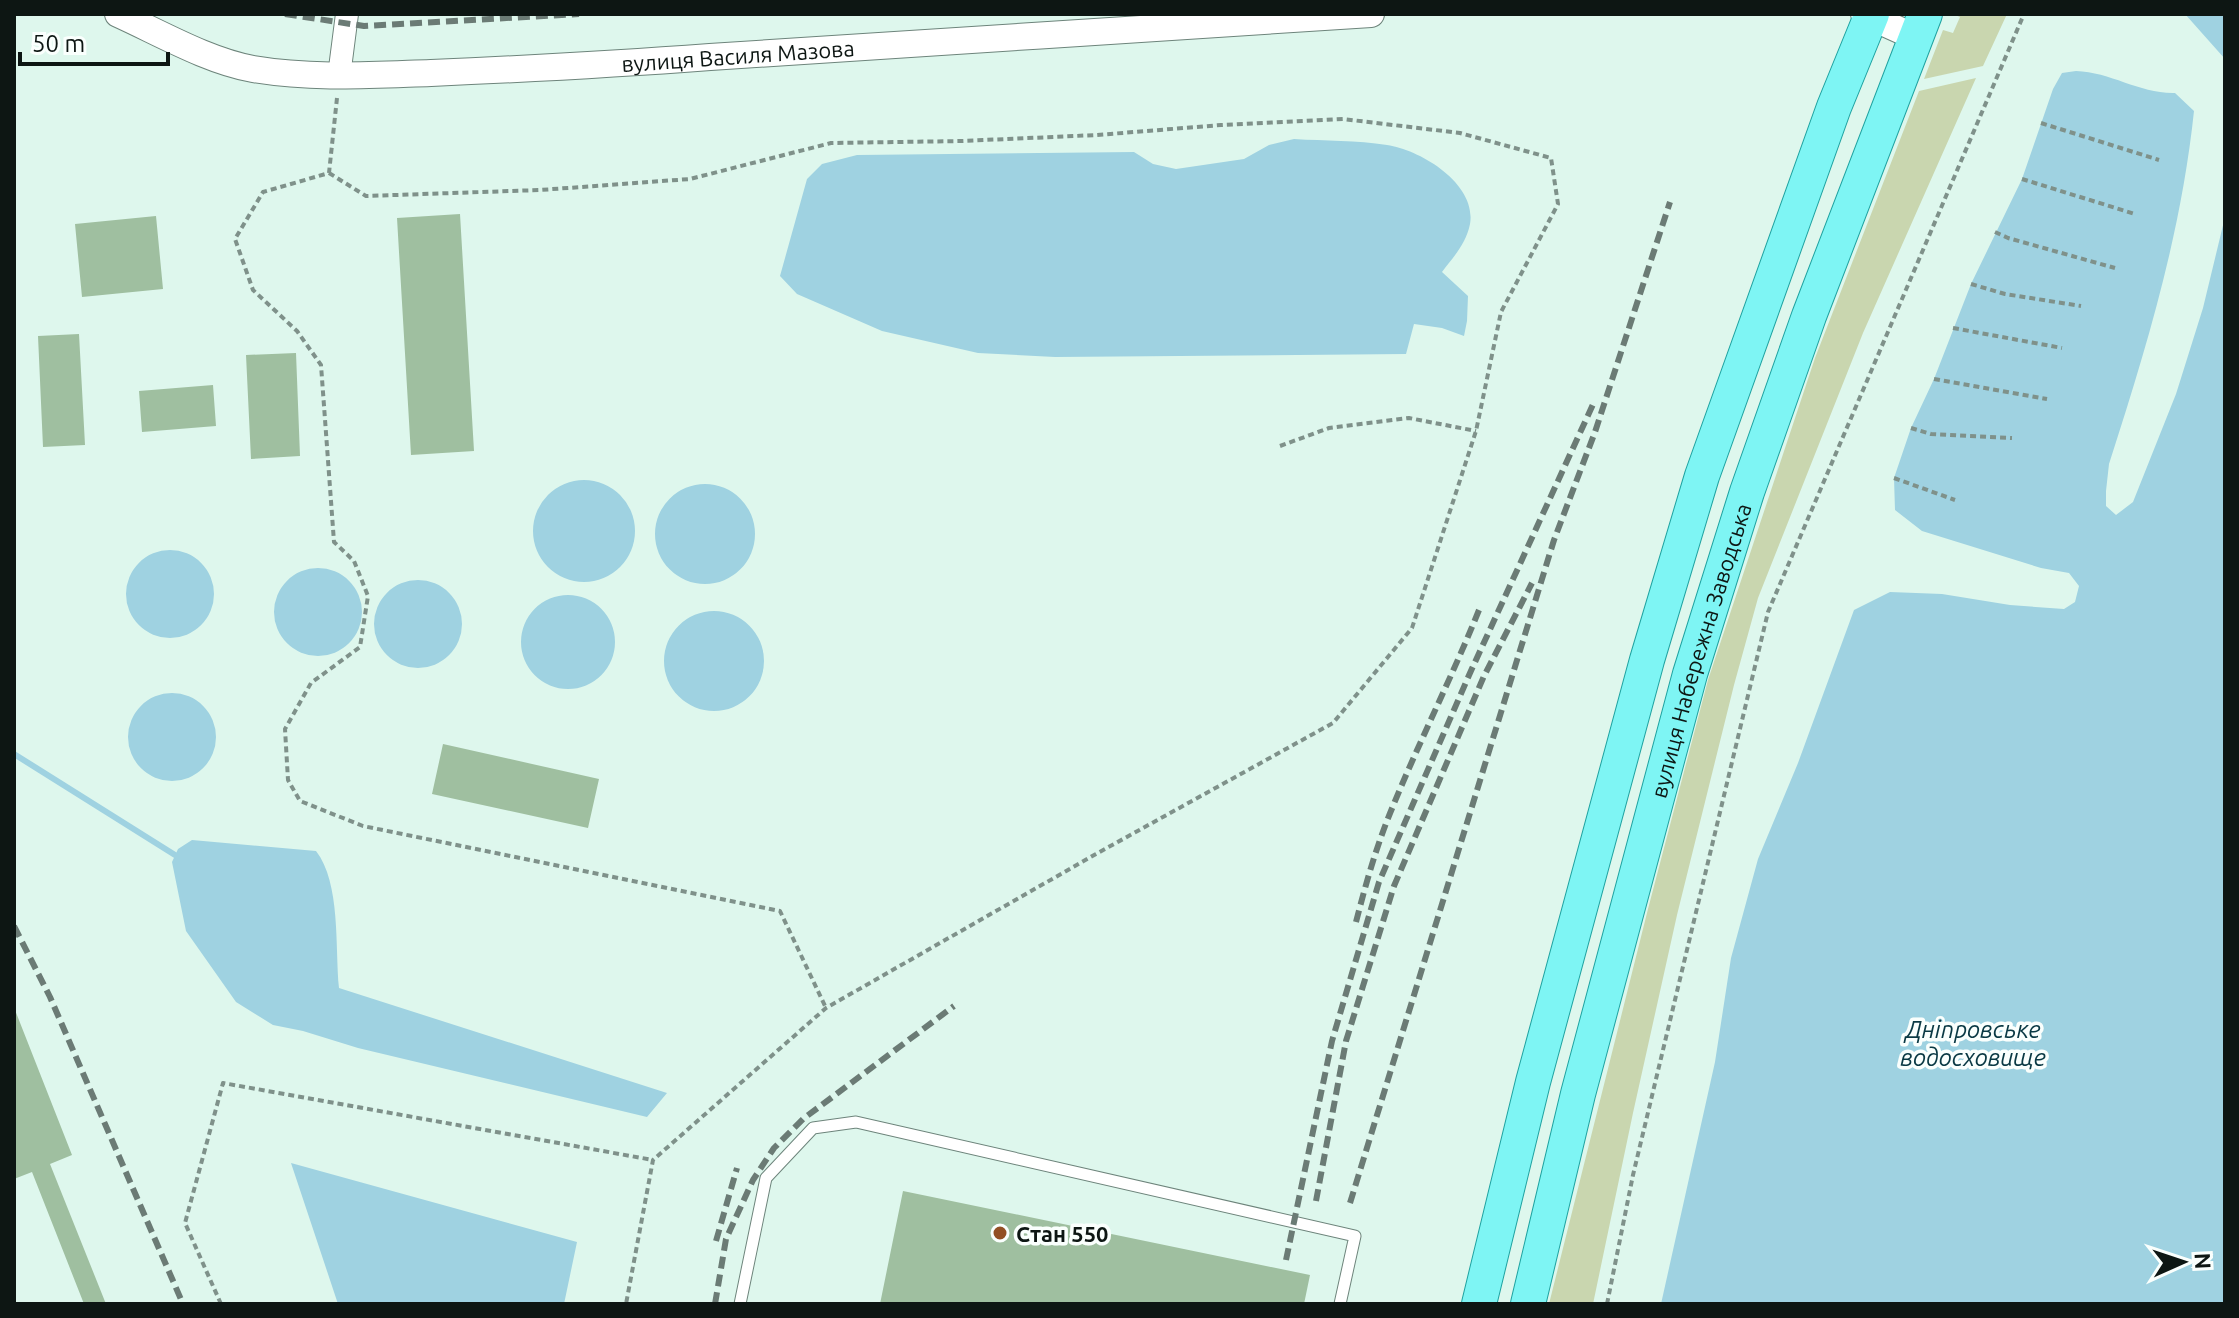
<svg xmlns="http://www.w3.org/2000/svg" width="2239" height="1318" viewBox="0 0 2239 1318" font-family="Ubuntu,sans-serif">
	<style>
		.green { fill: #c9d6af }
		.water { fill: #9fd2e1 }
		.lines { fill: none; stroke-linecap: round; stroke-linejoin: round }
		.stream { stroke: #9fd2e1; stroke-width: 6 }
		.building { fill: #9fbfa0 }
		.service-casing { stroke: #6d847b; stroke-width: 13 }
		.minor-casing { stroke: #6d847b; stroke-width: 24 }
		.tertiary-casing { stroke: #6d847b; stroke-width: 28 }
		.primary-casing { stroke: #1fa2a0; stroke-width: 36 }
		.path { stroke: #7f918a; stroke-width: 4; stroke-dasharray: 6 4; stroke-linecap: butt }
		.service { stroke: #fff; stroke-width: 11 }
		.minor { stroke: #fff; stroke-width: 22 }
		.tertiary { stroke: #fff; stroke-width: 26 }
		.primary { stroke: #7ef5f4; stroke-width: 34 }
		.rail { stroke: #6b7b75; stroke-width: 6; stroke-dasharray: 12 6; stroke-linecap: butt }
		.poi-dot { fill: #934f23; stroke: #fafffd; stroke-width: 3 }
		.labels { text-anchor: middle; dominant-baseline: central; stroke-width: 7; stroke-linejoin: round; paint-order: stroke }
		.street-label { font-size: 22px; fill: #0d1613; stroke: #fafffd }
		.poi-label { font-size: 22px; font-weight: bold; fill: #0d1613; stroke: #fafffd; text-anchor: start }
		.water-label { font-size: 24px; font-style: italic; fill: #0a3944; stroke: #fafffd }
	</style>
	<rect width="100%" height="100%" fill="#def7ed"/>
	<path class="green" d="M 1953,14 L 2007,14 L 1983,66 L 1924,79 L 1943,30 L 1953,33 L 1960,17 Z
		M 1976,78 L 1863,333 L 1758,598 L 1734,685 L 1677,915 L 1633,1113 L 1593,1304 L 1549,1304 L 1648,909 L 1708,680 L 1815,358 L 1919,91 Z"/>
	<path class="water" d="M 2185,14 L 2225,14 L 2225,59 Z
		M 2076,71 C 2111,72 2140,94 2175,93 L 2194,111 C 2181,234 2147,346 2109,464 L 2106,491 L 2106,506 L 2116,515 L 2133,502 L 2176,394 L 2203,308 L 2225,217 L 2225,1304 L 1661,1304 L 1715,1062 L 1731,958 L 1758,859 L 1798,763 L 1854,610 L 1890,592 L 1942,594 L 2010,605 L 2064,609 L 2075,602 L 2079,586 L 2069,573 L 2041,568 L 1922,531 L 1895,510 L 1894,478 L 1911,428 L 1934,379 L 1971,284 L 2022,179 L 2053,89 L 2062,73 Z
		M 1294,139 C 1325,141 1357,140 1387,145 C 1421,150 1477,184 1470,224 C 1466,244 1454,256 1442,272 L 1468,296 L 1467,321 L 1464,336 L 1442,328 L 1414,324 L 1406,354 L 1055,357 L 978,353 L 882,331 L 797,294 L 780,276 L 807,179 L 822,164 L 857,155 L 1134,152 L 1153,164 L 1176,169 L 1244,159 L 1269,145 Z
		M533 531a51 51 0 1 1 102 0a51 51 0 1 1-102 0Z
		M655 534a50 50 0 1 1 100 0a50 50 0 1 1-100 0Z
		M126 594a44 44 0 1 1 88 0a44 44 0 1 1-88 0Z
		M274 612a44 44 0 1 1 88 0a44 44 0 1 1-88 0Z
		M374 624a44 44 0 1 1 88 0a44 44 0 1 1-88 0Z
		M521 642a47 47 0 1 1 94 0a47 47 0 1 1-94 0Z
		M664 661a50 50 0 1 1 100 0a50 50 0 1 1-100 0Z
		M128 737a44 44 0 1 1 88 0a44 44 0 1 1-88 0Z
		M 192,840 L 316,851 C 341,883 335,948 339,988 L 667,1093 L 647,1117 L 358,1048 L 303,1031 L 273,1025 L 236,1002 L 186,931 L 172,862 L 178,849 Z
		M 291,1163 L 577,1242 L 564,1304 L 338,1304 Z"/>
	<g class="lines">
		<path class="stream" d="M 14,754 L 175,855"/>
	</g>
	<path class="building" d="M 460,214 L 474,451 L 411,455 L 397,218 Z
		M 156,216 L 163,289 L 82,297 L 75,224 Z
		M 79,334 L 85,445 L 43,447 L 38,336 Z
		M 296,353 L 300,456 L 251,459 L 246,355 Z
		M 213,385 L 216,426 L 142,432 L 139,391 Z
		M 443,744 L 599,779 L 588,828 L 432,794 Z
		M 15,1010 L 72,1155 L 50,1164 L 106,1304 L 84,1304 L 32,1172 L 14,1179 Z
		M 903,1191 L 1310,1275 L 1304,1304 L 880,1304 Z"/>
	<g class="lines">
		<defs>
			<path id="service" d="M 740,1304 L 766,1178 L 813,1128 L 856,1122 L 1355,1236 L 1340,1304"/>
			<path id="minor" d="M 339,76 L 347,14"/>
			<g id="tertiary">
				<path id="s1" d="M 118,14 C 160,33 208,61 253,69 C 312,79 371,75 431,73 C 524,69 617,64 710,57 C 930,41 1151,30 1371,14"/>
				<path d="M 1864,14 L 1915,37"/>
			</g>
			<g id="primary">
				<path d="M 1479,1304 L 1533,1082 L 1647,660 L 1702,476 L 1834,107 L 1872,14"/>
				<path id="s2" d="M 1528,1304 L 1578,1094 L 1690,674 L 1747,492 L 1809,316 L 1925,14"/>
			</g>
		</defs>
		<use href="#service" class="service-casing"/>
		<use href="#minor" class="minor-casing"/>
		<use href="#tertiary" class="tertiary-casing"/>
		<use href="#primary" class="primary-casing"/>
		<path class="path" d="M 337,98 L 329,173 L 263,192 L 235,239 L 253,290 L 297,331 L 321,365 L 334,542 L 354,561 L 368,596 L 360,647 L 311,683 L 285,729 L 288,780 L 300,801 L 363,826 L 780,911 L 826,1008
			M 2041,123 L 2159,160
			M 329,173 L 366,196 L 540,190 L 690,179 L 831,143 L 962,141 L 1097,135 L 1221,125 L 1343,119 L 1460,133 L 1551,158 L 1558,204 L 1501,312 L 1476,431 L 1412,628 L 1333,723 L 1096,854 L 826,1008 L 653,1160 L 626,1304
			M 2022,179 L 2135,214
			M 1995,232 L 2008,238 L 2115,268
			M 1971,284 L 2005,294 L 2081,306
			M 1953,328 L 2062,348
			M 1934,379 L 2047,399
			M 1911,428 L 1931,434 L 2012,438
			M 1280,446 L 1329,428 L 1409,418 L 1476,431
			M 1894,478 L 1955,500
			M 221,1304 L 185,1223 L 223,1083 L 653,1160
			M 1607,1304 L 1633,1175 L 1768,612 L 2024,14"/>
		<use href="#service" class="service"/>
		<use href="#minor" class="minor"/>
		<use href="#tertiary" class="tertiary"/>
		<use href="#primary" class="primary"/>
		<path class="rail" d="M 285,14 L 364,26 L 579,14
			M 1356,922 C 1366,883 1377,844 1393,806 C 1420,740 1452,677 1479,610
			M 14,926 L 50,997 L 183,1304
			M 1316,1201 L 1346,1041 L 1394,886 L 1484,676 L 1532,583
			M 1350,1203 L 1554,540 L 1595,432 L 1670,202
			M 716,1241 L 737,1168
			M 1286,1260 L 1332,1041 L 1379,882 L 1470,673 L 1595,400
			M 715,1304 L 726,1239 L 753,1180 L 774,1148 L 803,1119 L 954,1006"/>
	</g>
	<circle class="poi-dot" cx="1000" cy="1233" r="8"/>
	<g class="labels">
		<g class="street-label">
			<text stroke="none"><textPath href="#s1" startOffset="632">вулиця Василя Мазова</textPath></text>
			<text stroke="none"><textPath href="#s2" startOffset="676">вулиця Набережна Заводська</textPath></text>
		</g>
		<g class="poi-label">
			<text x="1016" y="1233">Стан 550</text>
		</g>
		<g class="water-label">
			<text x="1973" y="1029">Дніпровське<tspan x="1973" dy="28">водосховище</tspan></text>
		</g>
	</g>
	<rect width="2239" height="1318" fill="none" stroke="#0d1613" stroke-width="32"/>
	<g transform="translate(2183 1262) rotate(87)" stroke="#fafffd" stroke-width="6" paint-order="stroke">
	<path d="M0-6L14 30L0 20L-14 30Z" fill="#0d1613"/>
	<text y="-12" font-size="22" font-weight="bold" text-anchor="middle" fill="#0d1613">N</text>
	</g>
	<path d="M20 52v12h148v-12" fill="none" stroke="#0d1613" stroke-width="4"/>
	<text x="32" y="52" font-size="24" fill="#0d1613" stroke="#fafffd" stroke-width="6" paint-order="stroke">50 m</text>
</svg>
